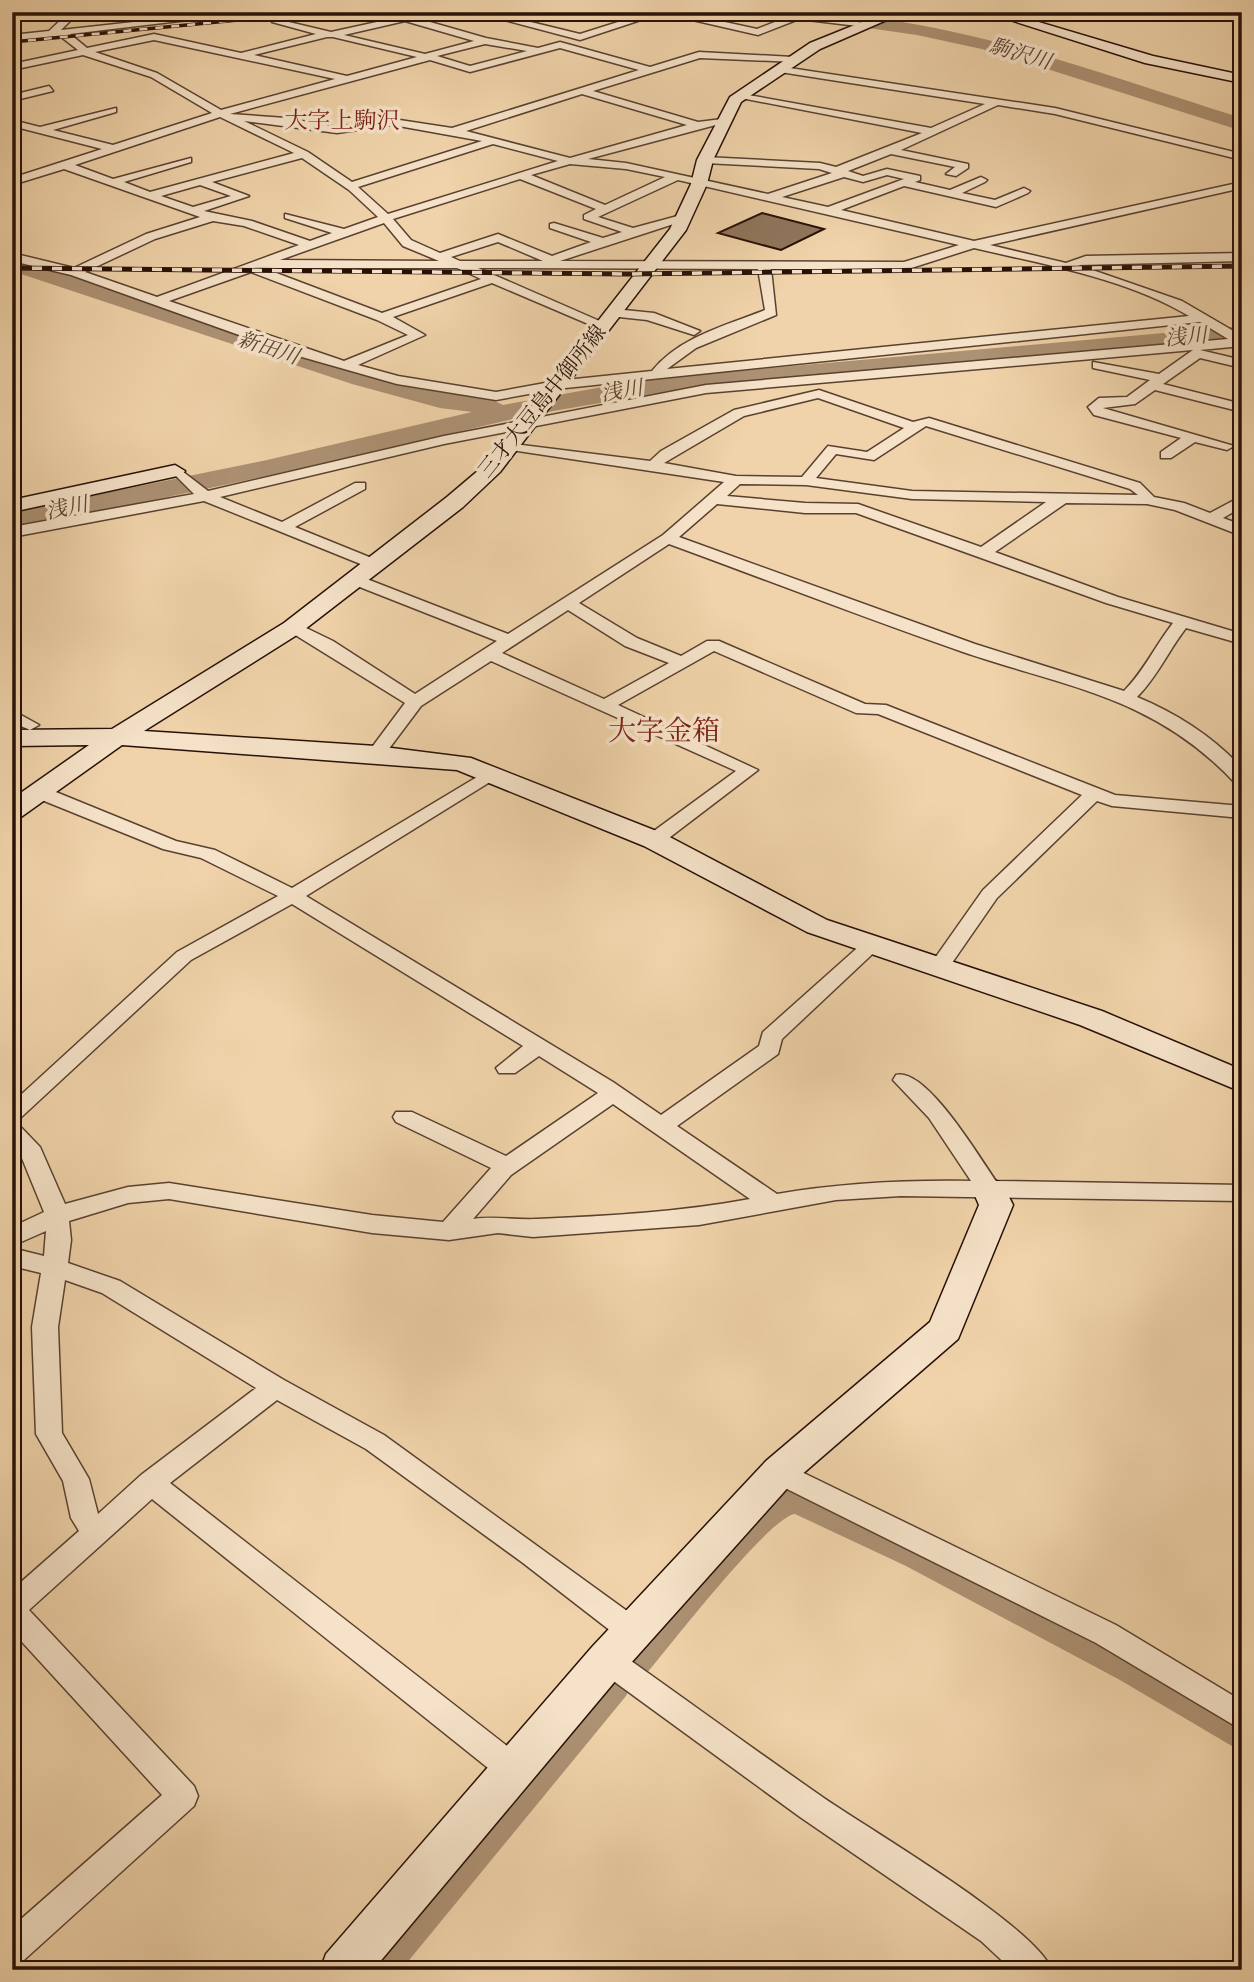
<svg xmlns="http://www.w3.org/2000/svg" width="1254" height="1982" viewBox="0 0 1254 1982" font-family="'IM FELL English','Noto Serif JP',serif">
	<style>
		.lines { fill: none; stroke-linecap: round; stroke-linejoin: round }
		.canal { fill: #ac9173; fill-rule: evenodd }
		.river { fill: #ac9173; fill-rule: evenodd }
		.building { fill: #90755c; stroke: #271007; stroke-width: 2 }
		.street-casing { stroke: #594130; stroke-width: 3 }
		.secondary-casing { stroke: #271007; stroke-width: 3 }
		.street { fill: #f5e2c8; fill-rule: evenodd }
		.secondary { fill: #f5e2c8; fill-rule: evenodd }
		.rail-far1-casing { stroke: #271007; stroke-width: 3.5 }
		.rail-casing { stroke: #271007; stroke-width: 5 }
		.rail-far1 { stroke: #f5e2c8; stroke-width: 2.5; stroke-dasharray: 8; stroke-linecap: butt }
		.rail { stroke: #f5e2c8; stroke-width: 3.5; stroke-dasharray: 10; stroke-linecap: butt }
		.labels { text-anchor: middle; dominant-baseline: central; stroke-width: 7; stroke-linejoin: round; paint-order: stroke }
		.far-water-label { font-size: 21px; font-style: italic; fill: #5c4432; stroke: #f5e2c8 }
		.far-street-label { font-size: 21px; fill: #271007; stroke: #f5e2c8 }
		.far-quarter-label { font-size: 23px; fill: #7a1f14; stroke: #f5e2c8 }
		.quarter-label { font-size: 28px; fill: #7a1f14; stroke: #f5e2c8 }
	</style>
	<rect width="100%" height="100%" fill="#f0d3aa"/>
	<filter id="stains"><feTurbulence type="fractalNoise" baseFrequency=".00286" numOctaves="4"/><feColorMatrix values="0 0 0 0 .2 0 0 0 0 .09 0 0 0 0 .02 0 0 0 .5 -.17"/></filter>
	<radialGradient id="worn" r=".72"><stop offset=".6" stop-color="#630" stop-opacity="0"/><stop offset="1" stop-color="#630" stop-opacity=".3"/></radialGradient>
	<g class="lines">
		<path class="canal" d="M 798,1488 L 930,1546 L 1144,1658 L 1242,1717 L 1242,1752 L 1120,1680 L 906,1566 L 795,1514 C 770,1516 669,1647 647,1673 L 635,1677 L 623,1673 L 618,1662 L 623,1651 L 742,1516 L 771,1493 Z
			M 614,1670 L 626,1674 L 631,1685 L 626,1696 L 401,1970 L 357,1970 L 362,1957 L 602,1674 Z"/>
		<path class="river" d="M 784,12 C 942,12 1092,71 1242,118 L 1242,131 L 991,51 L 917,35 L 792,17 Z
			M 12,257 L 69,273 L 370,374 L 441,392 L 491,399 L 503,405 L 647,379 L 1242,326 L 1242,340 L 647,395 L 530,415 L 267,476 L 12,530 L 12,512 L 267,460 L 472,412 L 440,408 L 352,384 L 12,271 Z"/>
	</g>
	<path class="building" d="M 762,213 L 824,229 L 781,250 L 718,233 Z"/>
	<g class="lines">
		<defs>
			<path id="street" d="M 38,12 L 79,12 L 61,30 L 225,12 L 256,12 L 70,34 L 87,48 L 154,34 L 241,53 L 316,34 L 272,22 L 272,18 L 331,32 L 395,18 L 380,12 L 395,12 L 486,38 L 538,48 L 560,42 L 650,67 L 699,52 L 793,57 L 796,62 L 700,58 L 593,91 L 698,122 L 722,119 L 727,122 L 588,159 L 626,163 L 768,194 L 832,173 L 819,169 L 705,163 L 700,160 L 705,157 L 820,163 L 836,167 L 922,133 L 741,98 L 737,93 L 931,128 L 985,104 L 780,72 L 783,67 L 1055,108 L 1242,154 L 1242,160 L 1055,114 L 998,105 L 901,150 L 968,164 L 968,168 L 956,176 L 946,174 L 955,167 L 891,154 L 848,171 L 863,176 L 887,169 L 920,176 L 920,180 L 915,182 L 950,190 L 981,177 L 987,180 L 985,182 L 962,193 L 995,200 L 1024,188 L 1030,191 L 1028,193 L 996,207 L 904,186 L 841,210 L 974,241 L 1242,182 L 1242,188 L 990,245 L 1066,263 L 1086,256 L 1242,253 L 1242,261 L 1078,265 L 1182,301 L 1242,336 L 1242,346 L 1200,350 L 1242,360 L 1242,368 L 1200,358 L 1163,384 L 1242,404 L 1242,412 L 1155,390 L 1135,404 L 1103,408 L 1234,446 L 1227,450 L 1195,442 L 1171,458 L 1161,458 L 1161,452 L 1181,438 L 1094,415 L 1088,407 L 1099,398 L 1127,397 L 1150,380 L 1093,368 L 1093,362 L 1159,374 L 1193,350 L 706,393 L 444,444 L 220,497 L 282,522 L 355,483 L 365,483 L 365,489 L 295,527 L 379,561 L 379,567 L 373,569 L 204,501 L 12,537 L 12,527 L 194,494 L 175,475 L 182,471 L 208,491 L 444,436 L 706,385 L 1228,339 L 1200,322 L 556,389 L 496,400 L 397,384 L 295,355 L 71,275 L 12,261 L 12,253 L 74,268 L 146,234 L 200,217 L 64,169 L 12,185 L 12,178 L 102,149 L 12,126 L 12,120 L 40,127 L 116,108 L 116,112 L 53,130 L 113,145 L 212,113 L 151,77 L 83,55 L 12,70 L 12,64 L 78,50 L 60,36 L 12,41 L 12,35 L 49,31 L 65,16 ZM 405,21 L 474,41 L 425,54 L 344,35 ZM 327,37 L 333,37 L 417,57 L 347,76 L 254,55 ZM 154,40 L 335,79 L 221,110 L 157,73 L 95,52 ZM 485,44 L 527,51 L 470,66 L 437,56 ZM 560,48 L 639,70 L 452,128 L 393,119 L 337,127 L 286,118 L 230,114 L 430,60 L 470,72 ZM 582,94 L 687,125 L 570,158 L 466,131 ZM 220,117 L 294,153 L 150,192 L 124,182 L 191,162 L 191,158 L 113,179 L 75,165 ZM 244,121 L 337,133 L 393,125 L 482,141 L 352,182 L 308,152 ZM 493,144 L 558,161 L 388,214 L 358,187 ZM 302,158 L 349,190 L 378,217 L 344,229 L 285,214 L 285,218 L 332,233 L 310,241 L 252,221 L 204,211 L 249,196 L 212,182 ZM 570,164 L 626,169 L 665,177 L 605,205 L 531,175 ZM 887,175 L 904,179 L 828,207 L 782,197 L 844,177 L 863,182 ZM 520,179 L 596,209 L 584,215 L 584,219 L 622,232 L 603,238 L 554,223 L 550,224 L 550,228 L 591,242 L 552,256 L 498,234 L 440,253 L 411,240 L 393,219 ZM 678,180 L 959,245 L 904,262 L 560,261 L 689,219 L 689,215 L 685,214 L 633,228 L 598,217 ZM 200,185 L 231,196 L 193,207 L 161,196 ZM 213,221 L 244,226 L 299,245 L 157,297 L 85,272 L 155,239 ZM 384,223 L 403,246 L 439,261 L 280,260 ZM 498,242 L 543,261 L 460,261 L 451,257 ZM 974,248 C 1046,265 1125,278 1189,316 L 667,369 L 696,348 L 776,315 L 771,269 L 905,270 ZM 263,268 L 457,268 L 481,279 L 382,313 ZM 478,268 L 758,269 L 765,310 C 727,325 679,337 652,371 L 556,381 L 496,392 L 398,376 L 358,365 L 425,335 L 393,317 L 492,283 L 600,329 L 611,326 ZM 251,272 L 377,320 L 408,335 L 344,361 L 169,301 Z
				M 474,12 L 490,12 L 580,34 L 618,22 L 585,12 L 601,12 L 627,19 L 648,12 L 679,12 L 757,29 L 798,13 L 871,24 L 866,27 L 799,19 L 758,35 L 662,13 L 580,40 Z
				M 49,86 L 53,91 L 12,101 L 12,95 Z
				M 614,309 L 654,313 L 700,331 L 694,335 L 647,320 L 610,316 L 610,310 Z
				M 819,390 L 913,422 L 929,418 L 1140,483 L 1154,497 L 1184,503 L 1210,513 L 1242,496 L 1242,507 L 1223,518 L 1242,525 L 1242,536 L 1175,510 L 1147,504 L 1066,503 L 995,552 L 1118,597 L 1242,634 L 1242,644 L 1186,628 C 1168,651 1158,676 1137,697 C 1178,714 1212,736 1242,768 L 1242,784 L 1235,783 C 1155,697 1069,688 963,652 C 865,618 767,580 669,544 L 579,603 L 637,638 L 681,656 L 707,641 L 719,641 L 865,704 L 886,705 L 1115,795 L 1242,806 L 1242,818 L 1112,806 L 1097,801 L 997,898 L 945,973 L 938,974 L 928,968 L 983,890 L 1082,795 L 878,714 L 856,713 L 714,651 L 618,705 L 758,770 L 661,844 L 654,846 L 644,840 L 647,836 L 736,771 L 491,661 L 421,706 L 382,758 L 370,758 L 367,754 L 405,703 L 284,628 L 292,623 L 298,624 L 333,641 L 415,694 L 497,641 L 347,582 L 347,576 L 359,576 L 508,634 L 663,535 L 724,482 L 511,450 L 506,449 L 506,443 L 650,461 L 661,451 L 734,410 ZM 818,398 L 904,428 L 867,452 L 828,446 L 802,477 L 736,476 L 664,463 L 744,416 ZM 926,426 L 1130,489 L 1138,495 L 912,491 L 816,478 L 836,454 L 874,460 ZM 740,484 L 806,485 L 912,499 L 1046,502 L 981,547 L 858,504 L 805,503 L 727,496 ZM 717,504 L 805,513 L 856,513 L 1106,603 L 1173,623 C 1155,646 1144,671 1124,691 L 975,644 L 679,537 ZM 568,610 L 625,646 L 669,663 L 604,699 L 502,653 Z
				M 12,710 L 39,725 L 30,730 L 12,722 Z
				M 492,768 L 501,773 L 498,777 L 306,896 L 613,1082 L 661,1115 L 759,1046 L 763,1032 L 865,941 L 872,939 L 882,945 L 782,1039 L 778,1054 L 677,1126 L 777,1194 C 842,1183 905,1180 971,1181 L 929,1118 L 893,1080 L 896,1075 C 926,1067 979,1157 996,1181 L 1242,1185 L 1242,1201 L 901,1196 L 836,1200 L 699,1225 L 533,1237 L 498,1233 L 449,1240 L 372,1233 L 169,1199 L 128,1203 L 69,1221 L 71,1240 L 68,1263 L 120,1281 L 284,1380 L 384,1435 L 645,1624 L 649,1633 L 645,1642 L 635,1645 L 625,1642 L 523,1563 L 366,1449 L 277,1400 L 170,1483 L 525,1760 L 529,1770 L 525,1780 L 514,1784 L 503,1780 L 152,1499 L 29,1610 L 194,1786 L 198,1796 L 194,1806 L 24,1960 L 12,1965 L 12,1927 L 162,1795 L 12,1631 L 12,1590 L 79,1531 L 71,1518 L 63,1481 L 36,1434 L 32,1327 L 41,1273 L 12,1266 L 12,1248 L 44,1256 L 46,1231 L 12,1246 L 12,1227 L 44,1212 L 19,1151 L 12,1143 L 12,1103 L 177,952 L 278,896 L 201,858 L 163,849 L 32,796 L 30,792 L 32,788 L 46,788 L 176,841 L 215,850 L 292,888 ZM 292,904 L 523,1046 L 496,1068 L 499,1073 L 515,1073 L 539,1056 L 598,1093 L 506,1156 L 412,1112 L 396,1112 L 393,1117 L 396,1122 L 491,1168 L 443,1222 L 372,1215 L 169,1183 L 128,1187 L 65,1204 L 40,1147 L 16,1122 L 191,960 ZM 613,1104 L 750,1199 C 680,1212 608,1216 537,1219 C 515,1220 495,1216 473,1219 L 511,1175 ZM 65,1280 L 102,1293 L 256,1388 L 141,1475 L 98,1514 L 89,1479 L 62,1433 L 58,1327 Z
				M 779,1461 L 1116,1625 L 1242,1701 L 1242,1730 L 1096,1643 L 769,1480 L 766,1472 L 769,1464 Z
				M 607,1647 L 617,1651 C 685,1699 752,1748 821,1796 C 868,1829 1034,1925 1052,1970 L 1012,1970 L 981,1941 L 800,1817 L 597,1669 L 592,1660 L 597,1651 Z"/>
			<path id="secondary" d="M 887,12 L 905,12 L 820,49 L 741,102 L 713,160 L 707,184 L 686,230 L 500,472 L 463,507 L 300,633 L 144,731 L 376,746 L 471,758 L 664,834 L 827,920 L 1102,1011 L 1242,1070 L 1242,1092 L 1080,1025 L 807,932 L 644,846 L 457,770 L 122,745 L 21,817 L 12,819 L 12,799 L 89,745 L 12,746 L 12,730 L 112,729 L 284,623 L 447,497 L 486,464 L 670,229 L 691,184 L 697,160 L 730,97 L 810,43 Z
				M 985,12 L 1005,12 L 1153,56 L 1242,75 L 1242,83 L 1145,63 Z
				M 175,465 L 185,471 L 182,475 L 12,512 L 12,500 Z
				M 990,1179 L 1002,1183 L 1013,1205 L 958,1339 L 792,1483 L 622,1673 L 373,1970 L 320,1970 L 326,1954 L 592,1647 L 766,1461 L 930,1322 L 979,1205 L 973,1191 L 978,1183 Z"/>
		</defs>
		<use href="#street" class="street-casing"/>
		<use href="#secondary" class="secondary-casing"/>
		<use href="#street" class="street"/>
		<use href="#secondary" class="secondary"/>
		<defs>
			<path id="rail-far1" d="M 12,42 L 320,12"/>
			<path id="rail" d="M 12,268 L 627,274 L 1242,266"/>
		</defs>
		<use href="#rail-far1" class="rail-far1-casing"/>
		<use href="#rail" class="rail-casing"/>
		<use href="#rail-far1" class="rail-far1"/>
		<use href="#rail" class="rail"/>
	</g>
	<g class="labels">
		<g class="far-water-label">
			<text transform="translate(1020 55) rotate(16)">駒沢川</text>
			<text transform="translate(1186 338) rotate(-5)">浅川</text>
			<text transform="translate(268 349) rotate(18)">新田川</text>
			<text transform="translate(622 392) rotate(-9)">浅川</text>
			<text transform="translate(67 509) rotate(-12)">浅川</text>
		</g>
		<g class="far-street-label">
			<text transform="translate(543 402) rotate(-51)">三才大豆島中御所線</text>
		</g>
		<g class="far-quarter-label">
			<text x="342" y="121">大字上駒沢</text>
		</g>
		<g class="quarter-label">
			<text x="664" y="732">大字金箱</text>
		</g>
	</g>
	<rect width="1254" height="1982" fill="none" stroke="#f0d3aa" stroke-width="42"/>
	<rect x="14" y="14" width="1226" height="1954" fill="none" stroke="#271007" stroke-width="3.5"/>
	<rect x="21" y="21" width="1212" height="1940" fill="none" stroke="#271007" stroke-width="2"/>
	<rect width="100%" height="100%" filter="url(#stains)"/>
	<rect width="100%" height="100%" fill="url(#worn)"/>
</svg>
